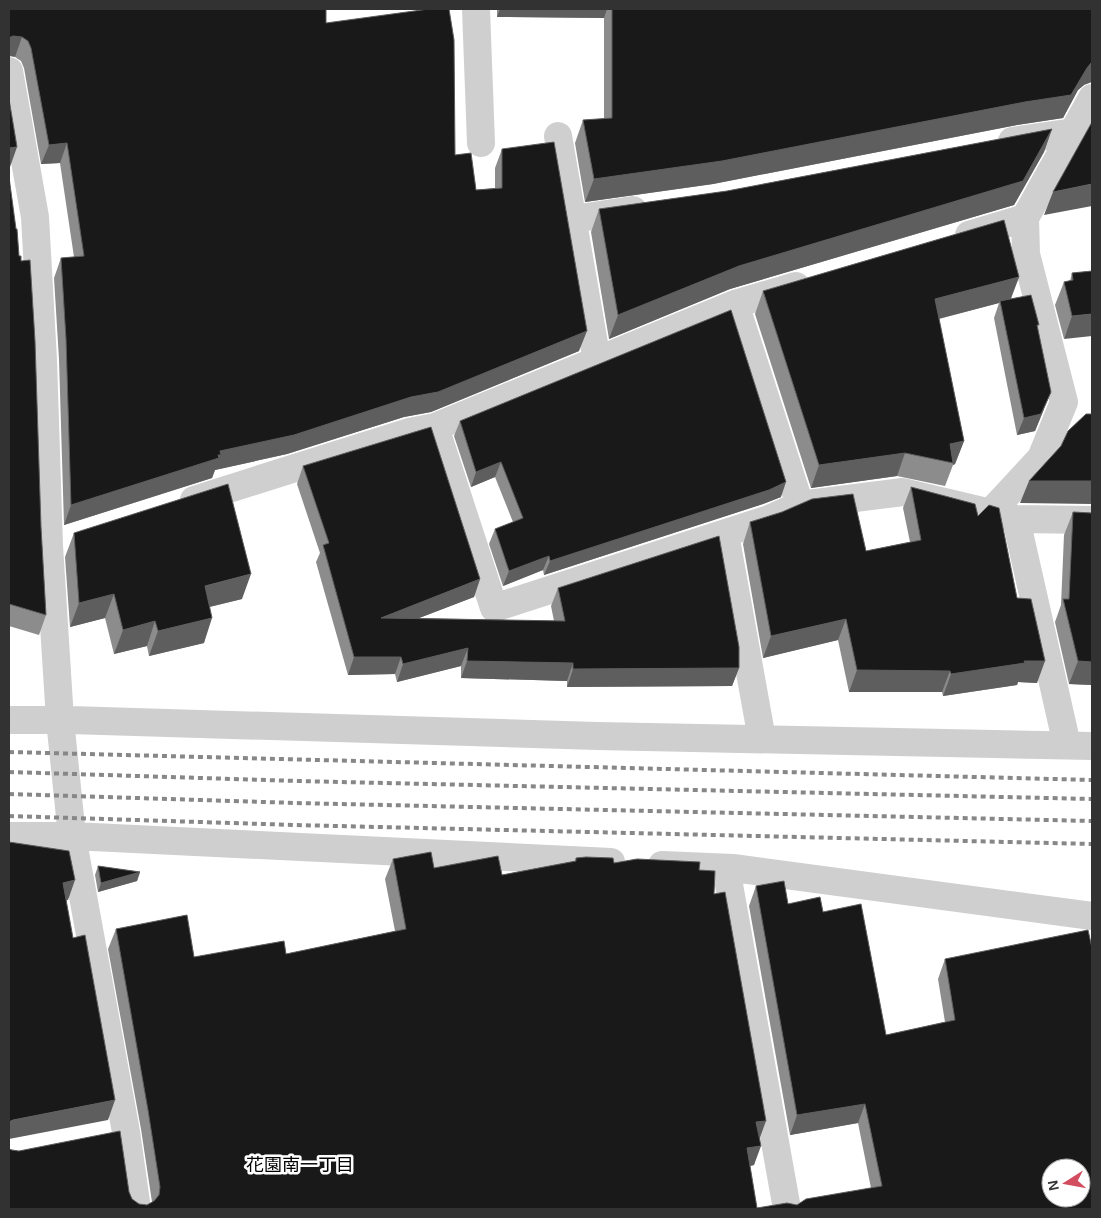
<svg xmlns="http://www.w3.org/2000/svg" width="1101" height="1218" viewBox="0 0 1101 1218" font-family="Helvetica,'Noto Sans JP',sans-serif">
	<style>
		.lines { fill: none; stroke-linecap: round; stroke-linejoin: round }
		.street { stroke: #cfcfcf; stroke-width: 28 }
		.rail { stroke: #878787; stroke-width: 4; stroke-dasharray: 5 4; stroke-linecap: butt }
		.wall { fill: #8c8c8c }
		.shaded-wall { fill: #5e5e5e }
		.building { fill: #191919; stroke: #5e5e5e; fill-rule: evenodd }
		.labels { text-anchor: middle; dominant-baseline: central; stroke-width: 5; stroke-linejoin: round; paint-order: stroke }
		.neighbourhood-label { font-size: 18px; fill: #000; stroke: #fff }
	</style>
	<rect width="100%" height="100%" fill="#fff"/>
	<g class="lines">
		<path class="street" d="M 476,9 L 481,143
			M 9,71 L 35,217 L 43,360 L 49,546 L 60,720 L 72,836 L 126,1132 L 137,1209
			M 558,136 L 597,361
			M 1012,141 L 1074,132
			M 573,219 L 633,210
			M 969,235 L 1025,218
			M 735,304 L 800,505
			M 435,427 L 494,608 L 769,519 L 800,505 L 903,492 L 1016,519 L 1092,520
			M 194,500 L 409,432 L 435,427 L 735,304 L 796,286
			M 990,513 L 1041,458 L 1064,402 L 1026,254 L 1025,218 L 1092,98
			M 1016,519 L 1067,745
			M 725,534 L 762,739
			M 9,720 L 70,720 L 597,736 L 1092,746
			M 9,836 L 72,836 L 611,862
			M 662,865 L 733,868 L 1092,916
			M 726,868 L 787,1209"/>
		<path class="rail" d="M 9,752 L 1092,780
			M 9,772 L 297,781 L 1092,799
			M 9,794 L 296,803 L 1092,821
			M 9,816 L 295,825 L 1092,844"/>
	</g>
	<path class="wall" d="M 9,9 L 326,23 L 455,155 L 476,190 L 495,188 L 495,168 L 502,149 L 579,351 L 431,412 L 404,417 L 287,454 L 215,470 L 212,478 L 64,525 L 59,359 L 54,278 L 61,258 L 74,257 L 60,163 L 41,164 L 24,68 L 21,61 L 15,57 Z
		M 497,9 L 1092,9 L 1084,85 L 1078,90 L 1063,118 L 1017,125 L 713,184 L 585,202 L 575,143 L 583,120 L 604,119 L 604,18 L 497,17 Z
		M 1052,129 L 1044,152 L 1014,205 L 730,289 L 609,339 L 591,232 L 599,209 L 727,191 Z
		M 9,177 L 19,256 L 41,527 L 46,615 L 39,635 L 9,626 Z
		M 1092,271 L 1064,339 L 1055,305 L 1064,282 L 1070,281 L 1072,273 Z
		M 1019,277 L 1011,299 L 1038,328 L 1044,409 L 1035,431 L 1017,435 L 994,318 L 999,303 L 939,319 L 964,441 L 955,464 L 953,465 L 945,486 L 897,476 L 811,488 L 755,314 L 763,291 Z
		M 460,421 L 781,497 L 763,504 L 544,575 L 543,570 L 503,586 L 489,544 L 495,529 L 513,522 L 495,477 L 471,487 L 454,436 Z
		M 303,466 L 480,579 L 474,597 L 419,618 L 554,621 L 551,606 L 558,588 L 739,668 L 732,686 L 567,687 L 567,681 L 461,678 L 461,666 L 397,682 L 395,674 L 348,675 L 316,562 L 320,553 L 297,484 Z
		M 911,487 L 978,516 L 1017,598 L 1037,683 L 1018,682 L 1017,685 L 943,696 L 942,692 L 849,692 L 838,640 L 763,658 L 743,544 L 750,522 L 866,551 L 910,542 L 903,508 Z
		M 1073,512 L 1092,513 L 1092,685 L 1069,684 L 1055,622 L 1061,605 L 1064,535 Z
		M 74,533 L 242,599 L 210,607 L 204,643 L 149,656 L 147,646 L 114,654 L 105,618 L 70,627 L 65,557 Z
		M 576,858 L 614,863 L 699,870 L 714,894 L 760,1138 L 754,1165 L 750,1166 L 757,1208 L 797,1205 L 871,1188 L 858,1123 L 790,1135 L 749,906 L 756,886 L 788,904 L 823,912 L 886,1035 L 945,1022 L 938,979 L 945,959 L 1092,948 L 1092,1209 L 9,1209 L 12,1150 L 129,1192 L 132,1199 L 139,1204 L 147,1205 L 152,1202 L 141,1129 L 108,949 L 116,929 L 194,957 L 286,954 L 395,931 L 385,879 L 393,859 L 434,868 L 502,875 L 575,861 Z
		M 98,866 L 140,872 L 137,881 L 98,892 L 95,875 Z"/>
	<path class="shaded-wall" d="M 500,9 L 607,9 L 604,18 L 497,17 Z
		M 13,36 L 22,37 L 15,57 L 9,56 L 9,38 Z
		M 1092,62 L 1092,82 L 1084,85 L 1078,90 L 1063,118 L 1017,125 L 713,184 L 585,202 L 594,179 L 1087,68 Z
		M 1052,129 L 1044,152 L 1014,205 L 730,289 L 609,339 L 618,315 Z
		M 67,143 L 60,163 L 41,164 L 49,145 Z
		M 17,147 L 10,167 L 9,167 L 9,148 Z
		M 1092,184 L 1092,206 L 1044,215 L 1053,192 Z
		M 1019,277 L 1010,300 L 1000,301 L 999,303 L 926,322 L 935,299 Z
		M 1092,314 L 1092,336 L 1064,339 L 1072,316 Z
		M 587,331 L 579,351 L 431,412 L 404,417 L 287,454 L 215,470 L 212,478 L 64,525 L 71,505 L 220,451 Z
		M 1051,392 L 1035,431 L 1017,435 L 1024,418 Z
		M 964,441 L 955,464 L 953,465 L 953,463 L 950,444 Z
		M 905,453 L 897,476 L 811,488 L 819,465 Z
		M 501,462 L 495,477 L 471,487 L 476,472 Z
		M 1029,481 L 1092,481 L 1092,504 L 1020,503 Z
		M 786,482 L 781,497 L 763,504 L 544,575 L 550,561 Z
		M 549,556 L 543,570 L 503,586 L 509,571 Z
		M 251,574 L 242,599 L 196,610 L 205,586 Z
		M 480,579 L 474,597 L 375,635 L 381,618 Z
		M 114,594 L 105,618 L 70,627 L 79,603 Z
		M 212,618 L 204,643 L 149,656 L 158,631 Z
		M 846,619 L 838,640 L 763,658 L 771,636 Z
		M 155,621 L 147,646 L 114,654 L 123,630 Z
		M 468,648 L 461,666 L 397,682 L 403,664 Z
		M 354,657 L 401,657 L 395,674 L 348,675 Z
		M 467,661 L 573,663 L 567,681 L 461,678 Z
		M 1024,661 L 1045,661 L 1037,683 L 1018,682 L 1017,685 L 943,696 L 951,674 Z
		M 1078,661 L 1092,662 L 1092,685 L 1069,684 Z
		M 739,668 L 732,686 L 567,687 L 573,669 Z
		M 857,670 L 950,671 L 942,692 L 849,692 Z
		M 140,872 L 137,881 L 98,892 L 101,883 Z
		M 75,880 L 68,900 L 56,903 L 63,883 Z
		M 115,1100 L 108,1120 L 9,1139 L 9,1122 L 13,1120 Z
		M 865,1104 L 858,1123 L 790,1135 L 797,1115 Z
		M 766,1121 L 759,1140 L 756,1122 Z
		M 761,1146 L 754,1165 L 740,1168 L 747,1148 Z"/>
	<path class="building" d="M 9,9 L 326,9 L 326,23 L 429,9 L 449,9 L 454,40 L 455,155 L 471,153 L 476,190 L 502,188 L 502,149 L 554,142 L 587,331 L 438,392 L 411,397 L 294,435 L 220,451 L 221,455 L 218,455 L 219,458 L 71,505 L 66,339 L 61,258 L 84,256 L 67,143 L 49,145 L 31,48 L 28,41 L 22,37 L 13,36 L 9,38 Z
		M 612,9 L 1092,9 L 1092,62 L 1087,68 L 1071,95 L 1025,102 L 722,161 L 594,179 L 583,120 L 612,118 Z
		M 9,99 L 17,147 L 9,148 Z
		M 1092,122 L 1092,184 L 1053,192 Z
		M 1052,129 L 1023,181 L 739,266 L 618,315 L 599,209 L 727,191 Z
		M 9,177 L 16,229 L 17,229 L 19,256 L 21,256 L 21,261 L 30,260 L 35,341 L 41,527 L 46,615 L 9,604 Z
		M 1004,220 L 1019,277 L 935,299 L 964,441 L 950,444 L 953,463 L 905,453 L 819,465 L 763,291 Z
		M 1092,271 L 1092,314 L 1072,316 L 1064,282 L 1073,280 L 1072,273 Z
		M 1031,295 L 1039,325 L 1037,325 L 1051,392 L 1041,414 L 1024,418 L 1000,301 Z
		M 731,310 L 786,482 L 769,490 L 550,561 L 549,556 L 509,571 L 495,529 L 523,518 L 501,462 L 476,472 L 460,421 Z
		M 1086,414 L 1092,414 L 1092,481 L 1029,481 L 1061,446 L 1068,431 Z
		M 431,427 L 480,579 L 381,618 L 565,621 L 558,588 L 719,536 L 739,647 L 739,668 L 573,669 L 573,663 L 467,661 L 468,648 L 403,664 L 401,657 L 354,657 L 323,545 L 329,543 L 303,466 Z
		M 228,484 L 251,574 L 205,586 L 212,618 L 158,631 L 155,621 L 123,630 L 114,594 L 79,603 L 74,533 Z
		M 911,487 L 975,504 L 978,516 L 989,505 L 999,508 L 1017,598 L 1031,599 L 1045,661 L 1024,661 L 1025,663 L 951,674 L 950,671 L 857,670 L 846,619 L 771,636 L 750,522 L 782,512 L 812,499 L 853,494 L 866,551 L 921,540 Z
		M 1073,512 L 1092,513 L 1092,662 L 1078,661 L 1063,599 L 1069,599 Z
		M 9,842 L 69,851 L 75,880 L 63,883 L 73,938 L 85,935 L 115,1100 L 13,1120 L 9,1122 Z
		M 431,852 L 434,868 L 498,856 L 502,875 L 576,861 L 576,858 L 586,857 L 613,858 L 614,863 L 637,859 L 700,862 L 699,870 L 715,871 L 714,894 L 725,892 L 766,1121 L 756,1122 L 761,1146 L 747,1148 L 757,1208 L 787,1203 L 797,1205 L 806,1199 L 882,1186 L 865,1104 L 797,1115 L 756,886 L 784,881 L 788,904 L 820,897 L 823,912 L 861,904 L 886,1035 L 955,1020 L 945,959 L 1088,930 L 1092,948 L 1092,1209 L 9,1209 L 9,1149 L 12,1150 L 19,1151 L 120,1131 L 129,1192 L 132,1199 L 139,1204 L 147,1205 L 154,1201 L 159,1195 L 160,1187 L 148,1110 L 116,929 L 187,915 L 194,957 L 284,941 L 286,954 L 406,929 L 393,859 ZM 1051,1168 L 1081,1168 L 1081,1198 L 1051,1198 Z
		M 98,866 L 140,872 L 101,883 Z"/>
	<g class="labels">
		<g class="neighbourhood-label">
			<text x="300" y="1165">花園南一丁目</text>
		</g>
	</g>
	<rect width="1101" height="1218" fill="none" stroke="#323232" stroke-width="20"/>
	<g transform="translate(1066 1183) rotate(259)"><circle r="24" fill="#ffffff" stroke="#adadad"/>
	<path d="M0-4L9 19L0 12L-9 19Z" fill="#d14d5f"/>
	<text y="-8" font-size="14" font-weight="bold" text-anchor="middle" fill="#323232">N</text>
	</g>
</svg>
